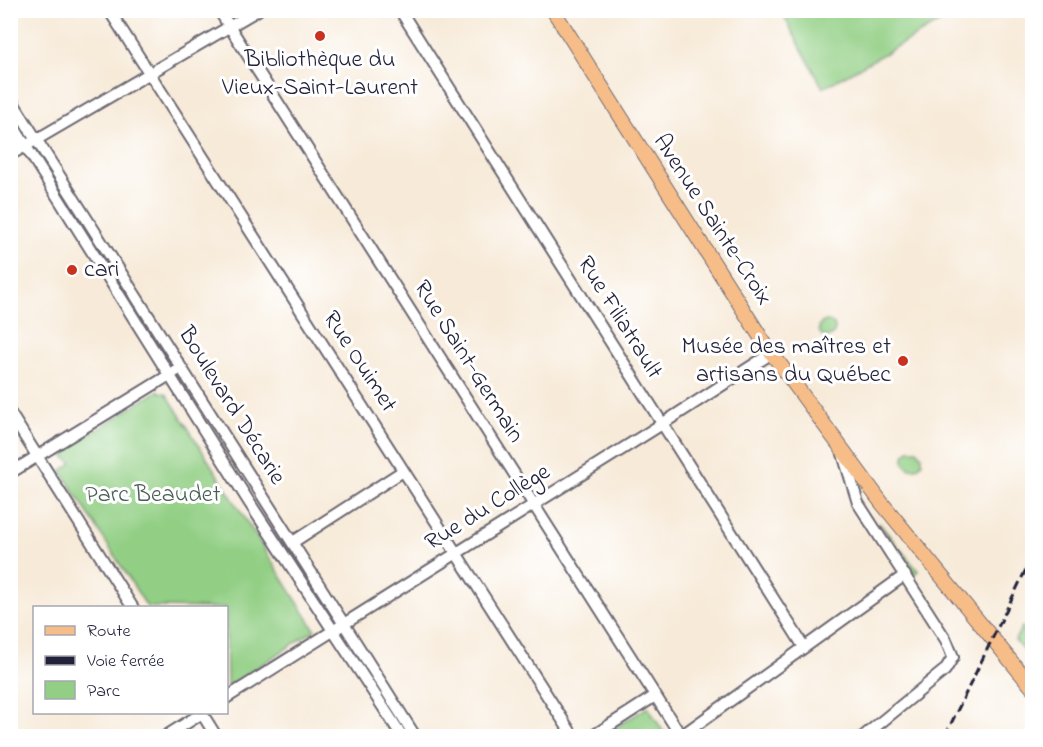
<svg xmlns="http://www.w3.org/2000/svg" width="1043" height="747" viewBox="0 0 1043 747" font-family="'Indie Flower',sans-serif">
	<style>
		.green { fill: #92cf84; stroke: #5a7860; stroke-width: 1.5 }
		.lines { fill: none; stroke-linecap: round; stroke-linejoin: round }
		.minor-casing { stroke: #6d6872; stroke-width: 14 }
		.major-casing { stroke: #6d6872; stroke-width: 16 }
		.minor { stroke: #fff; stroke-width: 10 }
		.major { stroke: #f7bd88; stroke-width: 14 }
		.rail { stroke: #22223b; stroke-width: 3; stroke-dasharray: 9 4.5; stroke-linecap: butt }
		.poi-dot { fill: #c8321e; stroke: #fff; stroke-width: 2 }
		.labels { text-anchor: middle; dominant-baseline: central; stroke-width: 6; stroke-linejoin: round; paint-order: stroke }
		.poi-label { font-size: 24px; fill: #22223b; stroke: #fff }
		.street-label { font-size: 24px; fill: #22223b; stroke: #fff }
		.park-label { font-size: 24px; fill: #495f55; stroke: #fff }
	</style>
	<rect width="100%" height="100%" fill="#fff"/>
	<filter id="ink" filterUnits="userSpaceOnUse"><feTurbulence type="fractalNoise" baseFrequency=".0167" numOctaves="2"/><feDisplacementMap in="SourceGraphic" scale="12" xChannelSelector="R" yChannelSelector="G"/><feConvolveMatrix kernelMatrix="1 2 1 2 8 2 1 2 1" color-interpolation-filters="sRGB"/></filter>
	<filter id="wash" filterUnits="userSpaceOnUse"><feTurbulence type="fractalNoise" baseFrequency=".008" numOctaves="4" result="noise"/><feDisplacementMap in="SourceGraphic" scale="24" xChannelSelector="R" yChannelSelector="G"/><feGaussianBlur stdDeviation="1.35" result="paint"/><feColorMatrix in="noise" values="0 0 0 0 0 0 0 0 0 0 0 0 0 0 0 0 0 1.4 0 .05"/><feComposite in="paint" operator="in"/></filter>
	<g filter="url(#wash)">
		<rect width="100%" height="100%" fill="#f7ead8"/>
		<path class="green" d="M 962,10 L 823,88 L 781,11 L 781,10 Z
			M819 329a8 8 0 1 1 16 0a8 8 0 1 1-16 0Z
			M 159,390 L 161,393 L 166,393 L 315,630 L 227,687 L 226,608 L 147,607 L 61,471 L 72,463 L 60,453 Z
			M 909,450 L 917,450 L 922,456 L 922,463 L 917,468 L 909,468 L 904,463 L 904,455 Z
			M 879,523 L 918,571 L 913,575 Z
			M 1022,627 L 1032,636 L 1032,661 L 1015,640 Z
			M 648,707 L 666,736 L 602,736 Z"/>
	</g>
	<g filter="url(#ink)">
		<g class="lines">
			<defs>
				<path id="minor" d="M 109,10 L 573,736
					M 219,10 L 681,736
					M 400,10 L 804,647
					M 10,98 L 415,736
					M 10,121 L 249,502 L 402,736
					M 10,155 L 258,10
					M 10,413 L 133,608
					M 843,454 L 858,503 L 946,640 L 953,657 L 945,670 L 864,736
					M 10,473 L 176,371
					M 293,542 L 403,471
					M 226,698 L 662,424 L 772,353
					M 201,712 L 216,736
					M 10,736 L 11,736
					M 166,736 L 204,712
					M 593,736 L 655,696
					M 681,736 L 905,575"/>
				<path id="major" d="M 553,10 L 765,344 L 881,502 L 1032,687"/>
			</defs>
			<use href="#minor" class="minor-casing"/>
			<use href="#major" class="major-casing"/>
			<use href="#minor" class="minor"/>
			<use href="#major" class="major"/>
			<path class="rail" d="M 945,736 L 1032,557"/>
		</g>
	</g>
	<g class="poi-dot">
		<circle cx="320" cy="36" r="6"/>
		<circle cx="72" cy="270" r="6"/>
		<circle cx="903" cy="361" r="6"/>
	</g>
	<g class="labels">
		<g class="poi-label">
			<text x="320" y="60">Bibliothèque du<tspan x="320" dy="28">Vieux-Saint-Laurent</tspan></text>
			<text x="84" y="270" text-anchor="start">cari</text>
			<text x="891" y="347" text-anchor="end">Musée des maîtres et<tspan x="891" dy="28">artisans du Québec</tspan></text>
		</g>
		<g class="street-label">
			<text transform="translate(712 220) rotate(57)">Avenue Sainte-Croix</text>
			<text transform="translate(619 318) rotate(58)">Rue Filiatrault</text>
			<text transform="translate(359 362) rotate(57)">Rue Ouimet</text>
			<text transform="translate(468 362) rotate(58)">Rue Saint-Germain</text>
			<text transform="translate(231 406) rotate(58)">Boulevard Décarie</text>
			<text transform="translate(488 508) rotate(-32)">Rue du Collège</text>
		</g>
		<g class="park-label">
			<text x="153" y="495">Parc Beaudet</text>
		</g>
	</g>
	<rect width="1043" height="747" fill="none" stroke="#fff" stroke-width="36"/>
	<rect x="33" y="606" width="195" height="108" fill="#ffffff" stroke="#a7a7b1" stroke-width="1.5"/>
	<rect x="45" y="626" width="30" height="9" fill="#f7bd88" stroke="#a7a7b1" stroke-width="1.5"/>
	<text x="87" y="636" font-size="18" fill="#22223b">Route</text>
	<rect x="45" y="656" width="30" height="9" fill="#22223b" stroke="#a7a7b1" stroke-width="1.5"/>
	<text x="87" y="666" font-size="18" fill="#22223b">Voie ferrée</text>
	<rect x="45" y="681" width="30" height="18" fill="#92cf84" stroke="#a7a7b1" stroke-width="1.5"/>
	<text x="87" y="696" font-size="18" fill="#22223b">Parc</text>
</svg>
